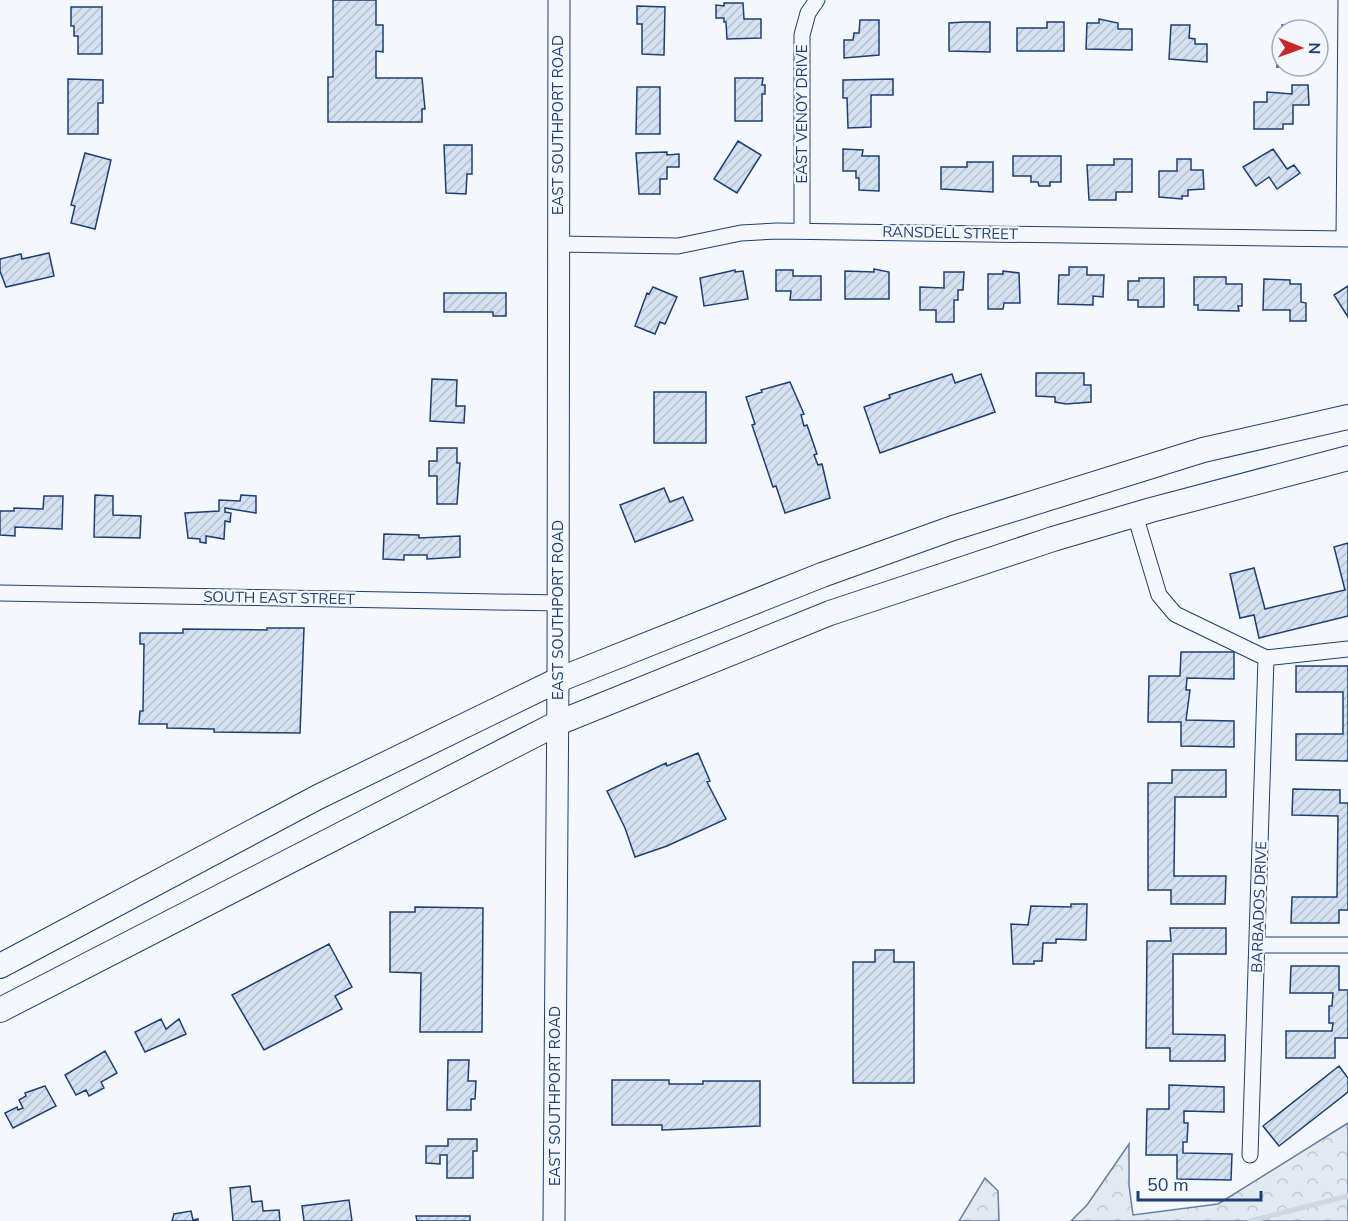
<svg xmlns="http://www.w3.org/2000/svg" width="1348" height="1221" viewBox="0 0 1348 1221" font-family="'Nunito Sans',sans-serif">
	<style>
		.forest { fill: url(#forest-crowns); stroke: #687fa3; stroke-width: 1.5 }
		.lines { fill: none; stroke-linecap: round; stroke-linejoin: round }
		.stream { stroke: #cfd7e4; stroke-width: 5 }
		.building { fill: url(#building-hatch); stroke: #1d3f73; stroke-width: 1.5 }
		.minor-casing { stroke: #1d3f73; stroke-width: 17 }
		.secondary-casing { stroke: #1d3f73; stroke-width: 23 }
		.primary-casing { stroke: #1d3f73; stroke-width: 26 }
		.minor { stroke: #f4f7fb; stroke-width: 15 }
		.secondary { stroke: #f4f7fb; stroke-width: 21 }
		.primary { stroke: #f4f7fb; stroke-width: 24 }
		.labels { text-anchor: middle; dominant-baseline: central; stroke-width: 4.5; stroke-linejoin: round; paint-order: stroke }
		.street-label { font-size: 15px; fill: #1d3f73; stroke: #f4f7fb }
	</style>
	<defs>
		<pattern id="forest-crowns" width="20" height="18" patternUnits="userSpaceOnUse" patternTransform="scale(1.5)"><rect width="20" height="18" fill="#e3e9f0"/><path d="M2 6a3 3 0 1 1 6 0M12 15a3 3 0 1 1 6 0" fill="none" stroke="#c2c9d1"/></pattern>
		<pattern id="building-hatch" width="6" height="6" patternUnits="userSpaceOnUse" patternTransform="scale(1.5)"><rect width="6" height="6" fill="#d5e0f0"/><path d="M-1 1l2-2M0 6l6-6M5 7l2-2" fill="none" stroke="#b6c1d1"/></pattern>
	</defs>
	<rect width="100%" height="100%" fill="#f4f7fb"/>
	<path class="forest" d="M 1348,1123 L 1348,1221 L 1071,1221 L 1087,1205 L 1129,1144 L 1129,1185 L 1133,1215 L 1218,1204 Z
		M 985,1178 L 998,1191 L 999,1221 L 959,1221 Z"/>
	<g class="lines">
		<path class="stream" d="M 1250,1221 L 1348,1196"/>
	</g>
	<path class="building" d="M 333,0 L 376,0 L 376,25 L 383,25 L 383,52 L 376,51 L 376,78 L 422,78 L 425,109 L 422,109 L 422,122 L 328,122 L 328,77 L 333,77 Z
		M 724,3 L 743,3 L 744,19 L 761,19 L 761,38 L 727,39 L 726,22 L 724,22 L 724,18 L 716,18 L 716,5 L 724,6 Z
		M 637,6 L 665,7 L 664,55 L 642,54 L 642,24 L 637,24 Z
		M 71,7 L 102,7 L 102,54 L 78,54 L 78,36 L 74,36 L 74,26 L 71,26 Z
		M 1099,19 L 1118,23 L 1118,29 L 1132,29 L 1132,50 L 1086,49 L 1087,23 L 1099,23 Z
		M 860,20 L 879,20 L 879,55 L 844,58 L 844,40 L 853,40 L 854,33 L 859,33 Z
		M 964,22 L 990,22 L 990,52 L 949,51 L 949,23 Z
		M 1047,22 L 1064,22 L 1064,51 L 1017,51 L 1017,28 L 1047,28 Z
		M 1171,25 L 1190,25 L 1189,38 L 1195,39 L 1195,44 L 1207,44 L 1207,62 L 1169,59 Z
		M 1282,25 L 1307,25 L 1307,30 L 1282,30 Z
		M 1278,41 L 1282,40 L 1282,66 L 1307,67 L 1277,67 Z
		M 735,78 L 763,78 L 762,85 L 765,85 L 765,94 L 762,94 L 762,121 L 735,121 Z
		M 68,79 L 103,80 L 103,103 L 98,103 L 98,134 L 68,134 Z
		M 893,79 L 893,95 L 871,95 L 871,127 L 848,128 L 847,98 L 843,98 L 843,80 Z
		M 1292,85 L 1308,85 L 1309,105 L 1293,105 L 1293,124 L 1283,124 L 1283,129 L 1254,129 L 1254,102 L 1267,102 L 1267,92 L 1292,94 Z
		M 637,87 L 660,87 L 660,134 L 636,134 Z
		M 738,141 L 761,155 L 737,193 L 714,179 Z
		M 444,145 L 472,145 L 472,174 L 467,174 L 466,194 L 446,193 Z
		M 843,149 L 863,150 L 862,156 L 879,156 L 879,191 L 859,190 L 859,178 L 856,178 L 856,171 L 843,171 Z
		M 1273,149 L 1287,169 L 1294,165 L 1300,173 L 1277,189 L 1269,177 L 1256,186 L 1243,167 Z
		M 667,152 L 667,155 L 679,154 L 679,167 L 667,167 L 667,179 L 660,179 L 660,194 L 639,194 L 636,153 Z
		M 85,153 L 111,160 L 95,229 L 71,223 L 75,206 L 71,205 Z
		M 1013,156 L 1061,156 L 1061,182 L 1050,182 L 1050,186 L 1039,186 L 1038,182 L 1031,182 L 1031,176 L 1013,176 Z
		M 1114,159 L 1132,159 L 1132,192 L 1116,192 L 1116,200 L 1089,200 L 1087,165 L 1114,165 Z
		M 1177,159 L 1191,159 L 1191,170 L 1203,170 L 1204,189 L 1188,190 L 1188,196 L 1182,196 L 1182,199 L 1159,197 L 1159,171 L 1177,171 Z
		M 967,162 L 993,162 L 993,192 L 941,189 L 941,167 L 967,167 Z
		M 49,253 L 54,276 L 6,287 L 0,271 L 0,259 L 21,254 L 22,259 Z
		M 1069,267 L 1087,267 L 1087,275 L 1104,275 L 1103,297 L 1093,296 L 1093,305 L 1058,304 L 1059,275 L 1069,275 Z
		M 874,269 L 889,272 L 889,299 L 845,299 L 845,271 L 874,272 Z
		M 735,270 L 735,272 L 743,271 L 748,299 L 704,306 L 700,278 Z
		M 776,270 L 793,270 L 793,276 L 821,276 L 821,300 L 790,300 L 791,291 L 776,291 Z
		M 1003,271 L 1019,273 L 1020,303 L 1004,303 L 1003,309 L 988,309 L 988,274 L 1003,274 Z
		M 944,272 L 964,272 L 963,290 L 958,290 L 958,300 L 954,300 L 954,322 L 936,322 L 936,310 L 920,310 L 920,287 L 944,288 Z
		M 1194,277 L 1226,277 L 1226,284 L 1242,284 L 1242,306 L 1238,306 L 1239,311 L 1198,310 L 1198,305 L 1194,305 Z
		M 1139,278 L 1164,278 L 1164,307 L 1138,307 L 1138,300 L 1128,300 L 1128,281 L 1139,281 Z
		M 1264,279 L 1290,280 L 1290,284 L 1301,284 L 1301,302 L 1306,303 L 1306,321 L 1290,321 L 1290,310 L 1263,310 Z
		M 1348,286 L 1348,317 L 1334,295 Z
		M 653,287 L 677,297 L 665,324 L 660,322 L 655,334 L 635,326 L 647,293 L 649,294 Z
		M 444,293 L 506,293 L 506,316 L 493,316 L 493,312 L 444,312 Z
		M 1036,373 L 1084,373 L 1084,385 L 1091,385 L 1091,402 L 1066,404 L 1055,402 L 1055,397 L 1036,396 Z
		M 952,374 L 955,383 L 981,374 L 995,412 L 880,453 L 864,407 L 890,398 L 889,395 Z
		M 432,379 L 457,380 L 456,406 L 465,406 L 464,423 L 430,421 Z
		M 790,382 L 804,414 L 801,415 L 804,426 L 807,425 L 817,454 L 814,455 L 818,465 L 822,464 L 830,498 L 785,513 L 776,486 L 773,487 L 752,425 L 755,424 L 746,397 L 762,392 L 761,390 Z
		M 654,392 L 706,392 L 706,443 L 654,443 Z
		M 437,448 L 457,448 L 457,463 L 460,463 L 457,504 L 437,504 L 437,476 L 429,476 L 429,461 L 437,461 Z
		M 664,488 L 670,502 L 683,497 L 693,520 L 635,542 L 620,505 Z
		M 95,495 L 113,496 L 113,515 L 141,516 L 140,538 L 94,537 Z
		M 241,495 L 256,496 L 256,513 L 225,508 L 225,512 L 231,513 L 230,522 L 225,521 L 224,539 L 206,536 L 206,543 L 200,542 L 200,539 L 188,538 L 185,513 L 219,511 L 219,500 L 240,501 Z
		M 44,496 L 63,496 L 62,529 L 15,527 L 15,536 L 0,535 L 0,511 L 14,511 L 14,508 L 43,509 Z
		M 384,534 L 419,535 L 419,538 L 460,536 L 460,557 L 427,559 L 427,555 L 404,555 L 404,560 L 383,559 Z
		M 1348,543 L 1348,616 L 1259,638 L 1254,615 L 1240,618 L 1230,574 L 1254,568 L 1265,609 L 1345,590 L 1334,547 Z
		M 267,628 L 304,628 L 300,733 L 214,732 L 214,729 L 167,728 L 167,724 L 139,724 L 140,711 L 143,711 L 144,644 L 140,644 L 140,633 L 183,633 L 183,629 L 267,630 Z
		M 1181,652 L 1234,652 L 1234,679 L 1187,678 L 1186,690 L 1190,690 L 1186,720 L 1234,721 L 1234,747 L 1181,746 L 1181,722 L 1148,722 L 1149,676 L 1180,676 Z
		M 1296,666 L 1348,666 L 1348,761 L 1296,760 L 1296,734 L 1343,734 L 1343,692 L 1296,692 Z
		M 698,753 L 710,781 L 707,782 L 726,819 L 667,846 L 635,857 L 625,828 L 607,791 L 666,763 L 667,766 Z
		M 1172,770 L 1226,770 L 1226,797 L 1175,797 L 1174,876 L 1226,876 L 1225,904 L 1171,904 L 1171,890 L 1148,890 L 1148,783 L 1172,783 Z
		M 1293,789 L 1340,790 L 1340,803 L 1348,803 L 1348,910 L 1339,910 L 1339,923 L 1291,923 L 1292,897 L 1337,897 L 1338,816 L 1292,815 Z
		M 1071,904 L 1087,904 L 1086,940 L 1056,939 L 1056,943 L 1043,943 L 1042,961 L 1034,961 L 1034,964 L 1013,964 L 1011,924 L 1028,925 L 1031,906 L 1071,907 Z
		M 415,907 L 483,908 L 482,1032 L 420,1032 L 421,973 L 390,972 L 390,912 L 415,912 Z
		M 1170,928 L 1226,928 L 1226,954 L 1173,954 L 1173,1034 L 1225,1035 L 1225,1061 L 1170,1061 L 1170,1048 L 1146,1048 L 1147,941 L 1171,941 Z
		M 329,944 L 352,987 L 335,996 L 342,1009 L 264,1050 L 232,995 Z
		M 875,950 L 894,950 L 894,962 L 914,962 L 914,1083 L 853,1083 L 853,962 L 875,962 Z
		M 1291,966 L 1339,966 L 1339,990 L 1348,990 L 1348,1038 L 1335,1038 L 1335,1058 L 1286,1058 L 1286,1031 L 1332,1031 L 1333,1023 L 1329,1023 L 1329,1006 L 1332,1006 L 1333,993 L 1290,993 Z
		M 161,1019 L 166,1029 L 179,1019 L 186,1034 L 145,1052 L 135,1032 Z
		M 105,1051 L 117,1073 L 101,1082 L 104,1088 L 89,1096 L 86,1090 L 76,1095 L 65,1075 Z
		M 448,1060 L 469,1060 L 468,1081 L 476,1081 L 475,1099 L 471,1099 L 471,1110 L 447,1110 Z
		M 1339,1066 L 1348,1078 L 1348,1092 L 1279,1146 L 1263,1126 Z
		M 612,1080 L 669,1080 L 669,1084 L 703,1084 L 703,1081 L 760,1081 L 760,1126 L 662,1130 L 662,1125 L 612,1125 Z
		M 1169,1085 L 1224,1087 L 1224,1112 L 1184,1111 L 1184,1123 L 1188,1123 L 1187,1142 L 1183,1142 L 1183,1153 L 1232,1154 L 1231,1180 L 1177,1179 L 1177,1155 L 1146,1155 L 1147,1109 L 1169,1109 Z
		M 45,1086 L 56,1106 L 13,1128 L 5,1113 L 17,1107 L 18,1110 L 23,1108 L 19,1100 L 26,1096 L 25,1093 Z
		M 448,1139 L 477,1139 L 477,1151 L 473,1151 L 473,1178 L 447,1178 L 447,1155 L 440,1155 L 440,1164 L 426,1163 L 426,1146 L 448,1146 Z
		M 250,1186 L 252,1202 L 262,1201 L 263,1211 L 279,1210 L 280,1221 L 233,1221 L 230,1188 Z
		M 349,1200 L 352,1221 L 304,1221 L 302,1206 Z
		M 191,1211 L 193,1220 L 198,1219 L 198,1221 L 172,1221 L 174,1214 Z
		M 416,1216 L 470,1216 L 470,1221 L 417,1221 Z"/>
	<g class="lines">
		<defs>
			<path id="minor" d="M 802,231 L 802,35 L 808,13 L 817,0
				M 1344,239 L 1346,0
				M 558,244 L 678,246 L 741,233 L 777,231 L 1348,239
				M 1135,515 L 1159,595 L 1175,614 L 1266,658 L 1348,649
				M 0,593 L 558,603
				M 1259,945 L 1348,945
				M 1250,1155 L 1266,658"/>
			<path id="secondary" d="M 554,1221 L 558,680 L 559,0"/>
			<path id="primary" d="M 0,966 L 318,797 L 558,680 L 822,575 L 953,528 L 1203,450 L 1348,417
				M 0,1010 L 558,723 L 830,613 L 1053,539 L 1151,510 L 1348,458"/>
		</defs>
		<use href="#minor" class="minor-casing"/>
		<use href="#secondary" class="secondary-casing"/>
		<use href="#primary" class="primary-casing"/>
		<use href="#minor" class="minor"/>
		<use href="#secondary" class="secondary"/>
		<use href="#primary" class="primary"/>
	</g>
	<g class="labels">
		<g class="street-label">
			<text transform="translate(802 114) rotate(-90)">EAST VENOY DRIVE</text>
			<text transform="translate(558 125) rotate(-90)">EAST SOUTHPORT ROAD</text>
			<text transform="translate(950 233) rotate(1)">RANSDELL STREET</text>
			<text transform="translate(279 598) rotate(1)">SOUTH EAST STREET</text>
			<text transform="translate(558 610) rotate(-90)">EAST SOUTHPORT ROAD</text>
			<text transform="translate(1259 907) rotate(-88)">BARBADOS DRIVE</text>
			<text transform="translate(555 1096) rotate(-90)">EAST SOUTHPORT ROAD</text>
		</g>
	</g>
	<g transform="translate(1300 48) rotate(91)"><circle r="28" fill="#f4f7fb" stroke="#9eadc5" stroke-width="1.5"/>
	<path d="M0-4.5L10 22L0 15L-10 22Z" fill="#c62828"/>
	<text y="-9" font-size="16" font-weight="bold" text-anchor="middle" fill="#1d3f73">N</text>
	</g>
	<path d="M1138 1191v9h123v-9" fill="none" stroke="#1d3f73" stroke-width="3"/>
	<text x="1147" y="1191" font-size="18" fill="#1d3f73" stroke="#f4f7fb" stroke-width="4.5" paint-order="stroke">50 m</text>
</svg>
